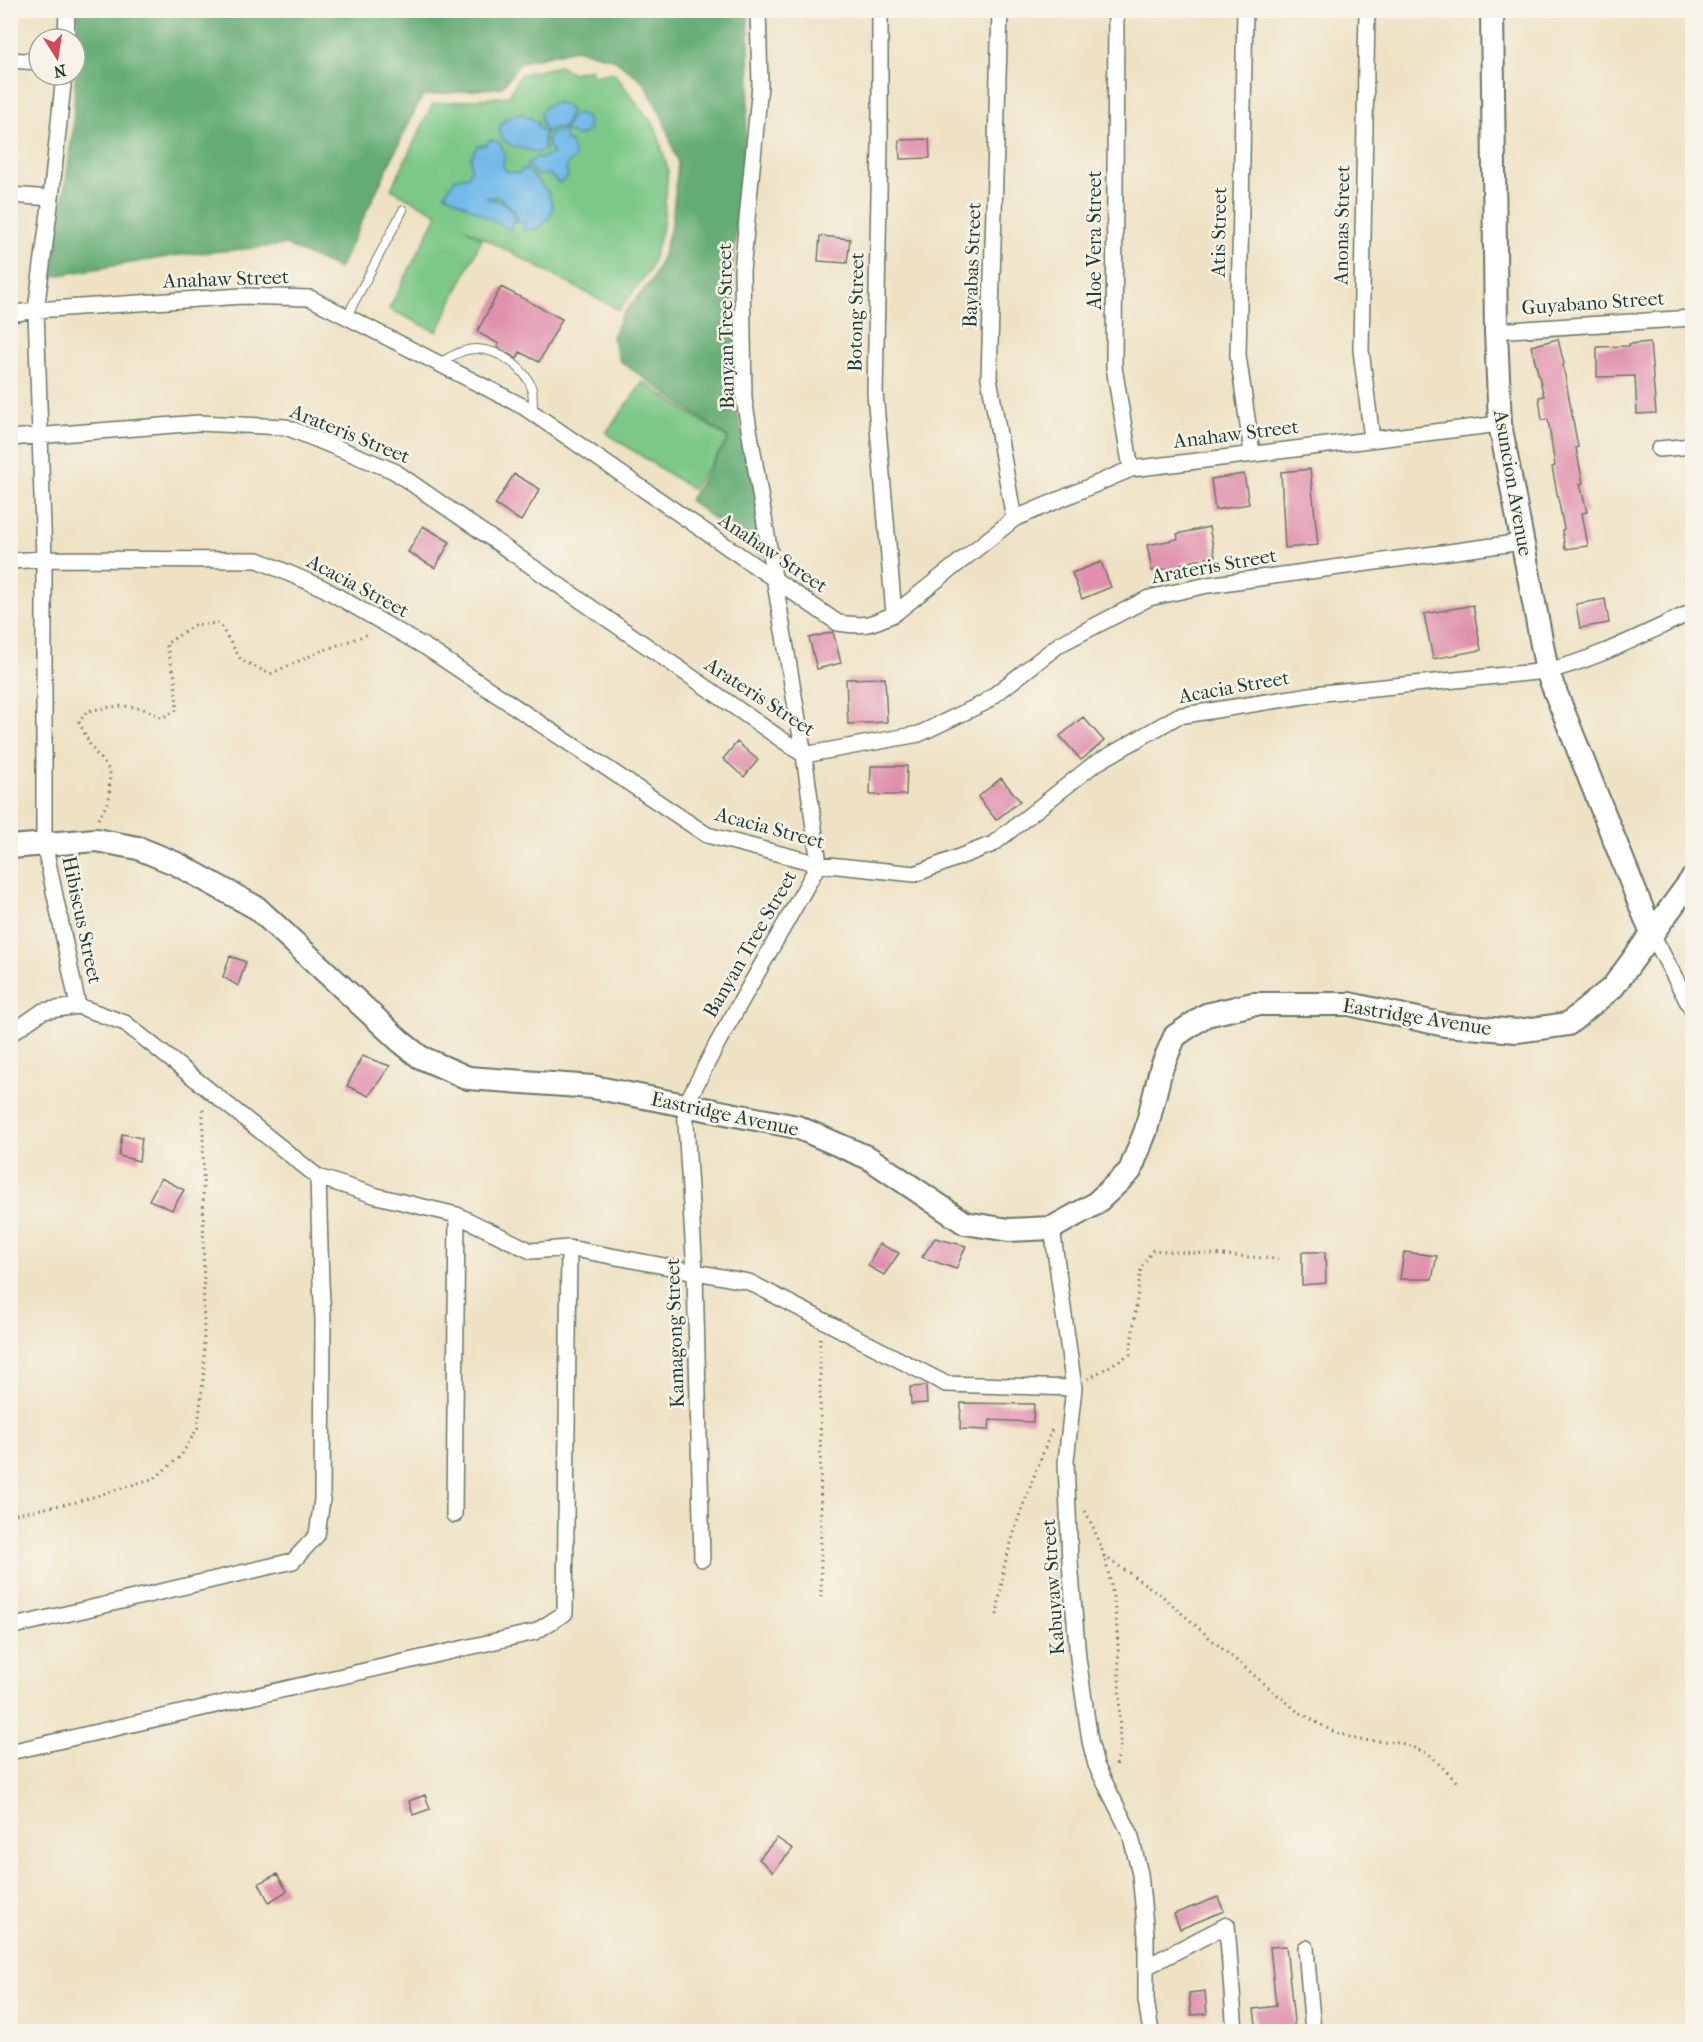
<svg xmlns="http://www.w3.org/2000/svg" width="1703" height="2042" viewBox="0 0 1703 2042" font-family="'IM FELL French Canon',serif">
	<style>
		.green { fill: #7bc886; stroke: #4d825d; stroke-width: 1.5 }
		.forest { fill: #64ac73; stroke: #427454; stroke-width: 1.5 }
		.water { fill: #72baea; stroke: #487c8f; stroke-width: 1.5 }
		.building { fill: #e090ad }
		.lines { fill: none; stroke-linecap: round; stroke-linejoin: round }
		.lane-casing { stroke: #687766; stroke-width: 10 }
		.street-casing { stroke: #687766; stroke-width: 18 }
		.secondary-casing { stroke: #687766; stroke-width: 26 }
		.path { stroke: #687766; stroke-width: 3; stroke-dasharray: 1.5 4.5; stroke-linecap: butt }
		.lane { stroke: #fff; stroke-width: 8 }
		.street { stroke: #fff; stroke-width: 15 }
		.secondary { stroke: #fff; stroke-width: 22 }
		.labels { text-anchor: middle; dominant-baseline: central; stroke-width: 5; stroke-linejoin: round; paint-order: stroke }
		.street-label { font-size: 20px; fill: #1f3d34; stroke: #f7f3e8 }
	</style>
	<rect width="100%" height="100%" fill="#f7f3e8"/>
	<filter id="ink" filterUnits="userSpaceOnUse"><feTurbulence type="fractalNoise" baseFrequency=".0167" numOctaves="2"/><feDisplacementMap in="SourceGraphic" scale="12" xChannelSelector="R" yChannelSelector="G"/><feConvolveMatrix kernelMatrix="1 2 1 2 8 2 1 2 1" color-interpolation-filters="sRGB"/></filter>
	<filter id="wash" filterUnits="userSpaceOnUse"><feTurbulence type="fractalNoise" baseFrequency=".008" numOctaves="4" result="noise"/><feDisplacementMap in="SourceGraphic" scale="24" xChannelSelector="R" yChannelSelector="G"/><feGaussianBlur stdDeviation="1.35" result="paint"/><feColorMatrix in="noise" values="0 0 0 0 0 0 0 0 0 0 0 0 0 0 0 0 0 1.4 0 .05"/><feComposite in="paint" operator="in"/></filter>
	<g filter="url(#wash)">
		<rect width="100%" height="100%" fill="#efe2c4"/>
		<path class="green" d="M 559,66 L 572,73 L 591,69 L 594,76 L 613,72 L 656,128 L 668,170 L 663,225 L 650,270 L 619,310 L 465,228 L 482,239 L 437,332 L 389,309 L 438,214 L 391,189 L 433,104 L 509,96 L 520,75 Z
			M 643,382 L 729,439 L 692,489 L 606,433 Z"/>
		<path class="forest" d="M 78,11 L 748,11 L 750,84 L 733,268 L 735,403 L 768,548 L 761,555 L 689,500 L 729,438 L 620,361 L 612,337 L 622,315 L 652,280 L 663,255 L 672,223 L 678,163 L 663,119 L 644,82 L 614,59 L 575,49 L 521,62 L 502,87 L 422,96 L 339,269 L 286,245 L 179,255 L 53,276 L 73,130 Z"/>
		<path class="water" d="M 557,102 L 565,105 L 571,111 L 563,129 L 558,126 L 547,132 C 540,124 538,114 546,106 Z
			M 578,113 L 586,117 L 589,127 L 586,133 L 577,136 L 564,129 L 573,115 Z
			M 523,114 L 537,122 L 538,127 L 545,133 L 543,140 L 545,150 L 535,153 L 532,150 C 525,149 515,148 509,144 C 489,131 504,115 523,114 Z
			M 555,130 L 564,132 L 566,141 L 571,141 L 575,158 L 566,166 L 568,177 L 559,183 L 549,174 L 538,176 L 527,164 L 537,157 L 540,159 L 550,153 L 553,154 L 546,140 Z
			M 490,140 L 499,142 L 505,153 L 503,166 L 507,172 L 518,173 L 526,168 L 548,192 L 553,207 L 549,218 L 539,228 L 524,231 L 525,223 L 518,222 L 514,210 L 499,197 L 485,198 C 500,201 513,203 515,221 L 512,221 L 511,230 L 445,194 L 455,179 L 468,176 L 471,170 L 471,158 L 477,146 L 486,145 Z"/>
		<g id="blocks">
			<path class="building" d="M 929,139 L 930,158 L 900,159 L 899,140 Z
				M 820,236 L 850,239 L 847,263 L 818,261 Z
				M 501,287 L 562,319 L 539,362 L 520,352 L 517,359 L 497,347 L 499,344 L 477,332 Z
				M 1558,339 L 1564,364 L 1563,365 L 1578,447 L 1576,448 L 1583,483 L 1580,484 L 1587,512 L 1582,513 L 1588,546 L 1565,549 L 1562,530 L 1564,529 L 1552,467 L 1555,466 L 1548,419 L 1542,420 L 1539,397 L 1544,396 L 1531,346 Z
				M 1650,342 L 1656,413 L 1637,414 L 1635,376 L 1597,377 L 1597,347 L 1629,346 L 1629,344 Z
				M 1310,469 L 1318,545 L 1285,548 L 1281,472 Z
				M 514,474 L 540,489 L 521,521 L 495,505 Z
				M 1244,474 L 1249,504 L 1215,510 L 1211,479 Z
				M 423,526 L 450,542 L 435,568 L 408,552 Z
				M 1209,527 L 1215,556 L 1180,564 L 1181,567 L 1152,571 L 1147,545 L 1178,539 L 1177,534 Z
				M 1101,562 L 1111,587 L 1082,599 L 1072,573 Z
				M 1605,599 L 1609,623 L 1580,628 L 1576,604 Z
				M 1473,605 L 1481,650 L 1433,659 L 1424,614 Z
				M 833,632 L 841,663 L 817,669 L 809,638 Z
				M 885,678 L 887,722 L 848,724 L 846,679 Z
				M 1083,717 L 1104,741 L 1081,760 L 1060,736 Z
				M 737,742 L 758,760 L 744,777 L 723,759 Z
				M 871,766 L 907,766 L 906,795 L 870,795 Z
				M 1001,778 L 1020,801 L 996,820 L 978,797 Z
				M 230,956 L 246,962 L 238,986 L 223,977 Z
				M 362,1056 L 390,1066 L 369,1096 L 347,1086 Z
				M 122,1134 L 142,1138 L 139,1161 L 119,1156 Z
				M 161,1178 L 184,1190 L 172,1210 L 149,1200 Z
				M 935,1238 L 966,1246 L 956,1269 L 922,1257 Z
				M 879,1244 L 899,1253 L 884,1275 L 868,1266 Z
				M 1302,1252 L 1325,1252 L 1326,1283 L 1302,1285 Z
				M 1404,1252 L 1437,1256 L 1432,1279 L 1400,1279 Z
				M 926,1386 L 927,1403 L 911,1404 L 910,1387 Z
				M 961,1403 L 1034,1404 L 1033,1422 L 990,1420 L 989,1430 L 960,1429 Z
				M 425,1795 L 430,1809 L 413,1815 L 409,1801 Z
				M 777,1838 L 793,1849 L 773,1872 L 759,1859 Z
				M 277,1874 L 287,1891 L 269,1902 L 259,1883 Z
				M 1218,1897 L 1224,1911 L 1180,1929 L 1174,1914 Z
				M 1286,1946 L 1295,2031 L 1257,2031 L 1254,2009 L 1276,2006 L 1270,1947 Z
				M 1205,1991 L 1207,2014 L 1191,2015 L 1189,1993 Z"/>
		</g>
	</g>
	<g filter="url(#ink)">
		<use href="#blocks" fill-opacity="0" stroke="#687766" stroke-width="1.5"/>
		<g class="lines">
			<defs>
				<path id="lane" d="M 347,316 L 403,210
					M 439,363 C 450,357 464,348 478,349 C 499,350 526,368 532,389 C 533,396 533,405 533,412"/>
				<path id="street" d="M 880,10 L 880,144 L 875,393 L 894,614
					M 1000,10 L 989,378 L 1014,519
					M 1116,10 L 1114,367 L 1131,469
					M 1245,10 L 1238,355 L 1252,453
					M 1367,10 L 1361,350 L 1372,439
					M 66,39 L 67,10
					M 10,60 L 39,62
					M 64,75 L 51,198 L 36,310 L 44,559 L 44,843 L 78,1006
					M 10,195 L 51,198
					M 10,314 L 36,310 L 242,296 L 310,298 L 524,407 L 838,623 C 865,627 870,625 894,614 L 1014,519 L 1131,469 L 1500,424
					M 1496,331 L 1692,318
					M 10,438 L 199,423 L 286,427 L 394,471 L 804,755 L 919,734 L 984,703 L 1060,644 L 1149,598 L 1208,585 L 1522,542
					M 1659,449 L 1692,446
					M 10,561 L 44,559 L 258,560 L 323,588 L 427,648 L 707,835 L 819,864 L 915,874 L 993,844 L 1093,765 L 1178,716 L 1323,693 L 1547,671 C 1598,659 1645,633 1692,612
					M 1652,934 L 1692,1010
					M 10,1034 L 43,1011 L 78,1006 L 125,1023 L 318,1177 L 377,1196 L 457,1215 L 531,1251 L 569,1248 L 749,1282 L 946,1384 L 1074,1388
					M 1052,1228 L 1074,1388 L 1066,1461 L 1070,1562 L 1078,1658 L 1090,1741 L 1096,1765 L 1130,1833 L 1140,1874 L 1146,1935 L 1146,2000 L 1151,2032
					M 454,1515 L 457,1215
					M 702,1559 L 695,1273 L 685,1106 L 718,1042 L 819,864 L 804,755 L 744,399 L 742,271 L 760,85 L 758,10
					M 10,1627 L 293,1561 L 317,1535 L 322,1500 L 323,1319 L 321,1283 L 318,1177
					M 10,1752 L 535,1632 L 565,1613 L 569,1248
					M 1306,1948 L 1313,2032
					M 1146,1967 L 1227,1925 L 1235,2032"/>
				<path id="secondary" d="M 1492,10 L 1496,331 L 1500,424 L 1547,671 L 1652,934
					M 10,847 L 96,840 L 138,848 L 177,864 L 257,908 L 400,1041 L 420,1057 L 468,1078 L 593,1087 L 797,1127 L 869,1158 L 965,1223 L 1009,1230 L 1052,1228 L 1095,1204 L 1130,1171 L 1146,1130 L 1161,1069 L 1175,1036 L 1206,1015 L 1253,1004 L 1349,1004 L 1445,1025 L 1517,1031 L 1568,1024 L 1613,987 L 1692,879"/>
			</defs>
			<use href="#lane" class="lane-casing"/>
			<use href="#street" class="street-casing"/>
			<use href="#secondary" class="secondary-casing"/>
			<path class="path" d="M 98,819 L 109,801 L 110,771 L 91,747 L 79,722 L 87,711 C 116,706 136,701 161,718 L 177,710 L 175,677 L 166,644 L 194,625 L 219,623 L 241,660 L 270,674 L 321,651 L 369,634
				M 820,1338 L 821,1597
				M 1088,1379 L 1130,1354 L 1141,1267 L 1153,1250 L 1278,1259
				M 1085,1511 C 1125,1583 1118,1670 1120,1750 L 1116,1765
				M 10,1515 L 76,1502 L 155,1478 L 181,1456 L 198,1427 L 204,1370 L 203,1106
				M 1104,1556 L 1161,1595 L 1219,1646 L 1297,1711 L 1332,1731 L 1359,1740 L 1399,1742 L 1429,1754 L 1458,1783
				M 997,1615 L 1004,1567 L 1018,1519 L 1052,1429"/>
			<use href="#lane" class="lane"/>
			<use href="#street" class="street"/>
			<use href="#secondary" class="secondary"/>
		</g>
	</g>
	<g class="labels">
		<g class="street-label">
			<text transform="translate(1342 225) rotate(-89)">Anonas Street</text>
			<text transform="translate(1219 232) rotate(-89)">Atis Street</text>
			<text transform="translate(1094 240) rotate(-90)">Aloe Vera Street</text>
			<text transform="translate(972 265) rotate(-88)">Bayabas Street</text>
			<text transform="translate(226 279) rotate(-2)">Anahaw Street</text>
			<text transform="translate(1593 303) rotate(-4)">Guyabano Street</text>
			<text transform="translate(856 312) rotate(-89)">Botong Street</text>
			<text transform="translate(726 326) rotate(-91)">Banyan Tree Street</text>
			<text transform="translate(350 434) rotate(22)">Arateris Street</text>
			<text transform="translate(1236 434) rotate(-7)">Anahaw Street</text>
			<text transform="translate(1513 483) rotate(80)">Asuncion Avenue</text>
			<text transform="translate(773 553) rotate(34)">Anahaw Street</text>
			<text transform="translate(1214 566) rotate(-10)">Arateris Street</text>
			<text transform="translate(358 586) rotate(28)">Acacia Street</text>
			<text transform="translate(1234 687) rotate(-10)">Acacia Street</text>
			<text transform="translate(760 697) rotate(33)">Arateris Street</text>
			<text transform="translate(770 828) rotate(15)">Acacia Street</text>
			<text transform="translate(82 920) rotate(78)">Hibiscus Street</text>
			<text transform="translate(750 944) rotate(-60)">Banyan Tree Street</text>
			<text transform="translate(1417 1017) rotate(9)">Eastridge Avenue</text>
			<text transform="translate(725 1114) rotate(12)">Eastridge Avenue</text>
			<text transform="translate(675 1333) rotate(-92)">Kamagong Street</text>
			<text transform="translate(1053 1587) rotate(-94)">Kabuyaw Street</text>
		</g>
	</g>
	<rect width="1703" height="2042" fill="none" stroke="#f7f3e8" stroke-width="36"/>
	<g transform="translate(57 57) rotate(168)"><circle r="28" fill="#f7f3e8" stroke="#a1aaa0" stroke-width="1.5"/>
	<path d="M0-4.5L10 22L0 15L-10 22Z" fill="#d1495b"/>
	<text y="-9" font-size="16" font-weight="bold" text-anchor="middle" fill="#1f3d34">N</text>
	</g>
</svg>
